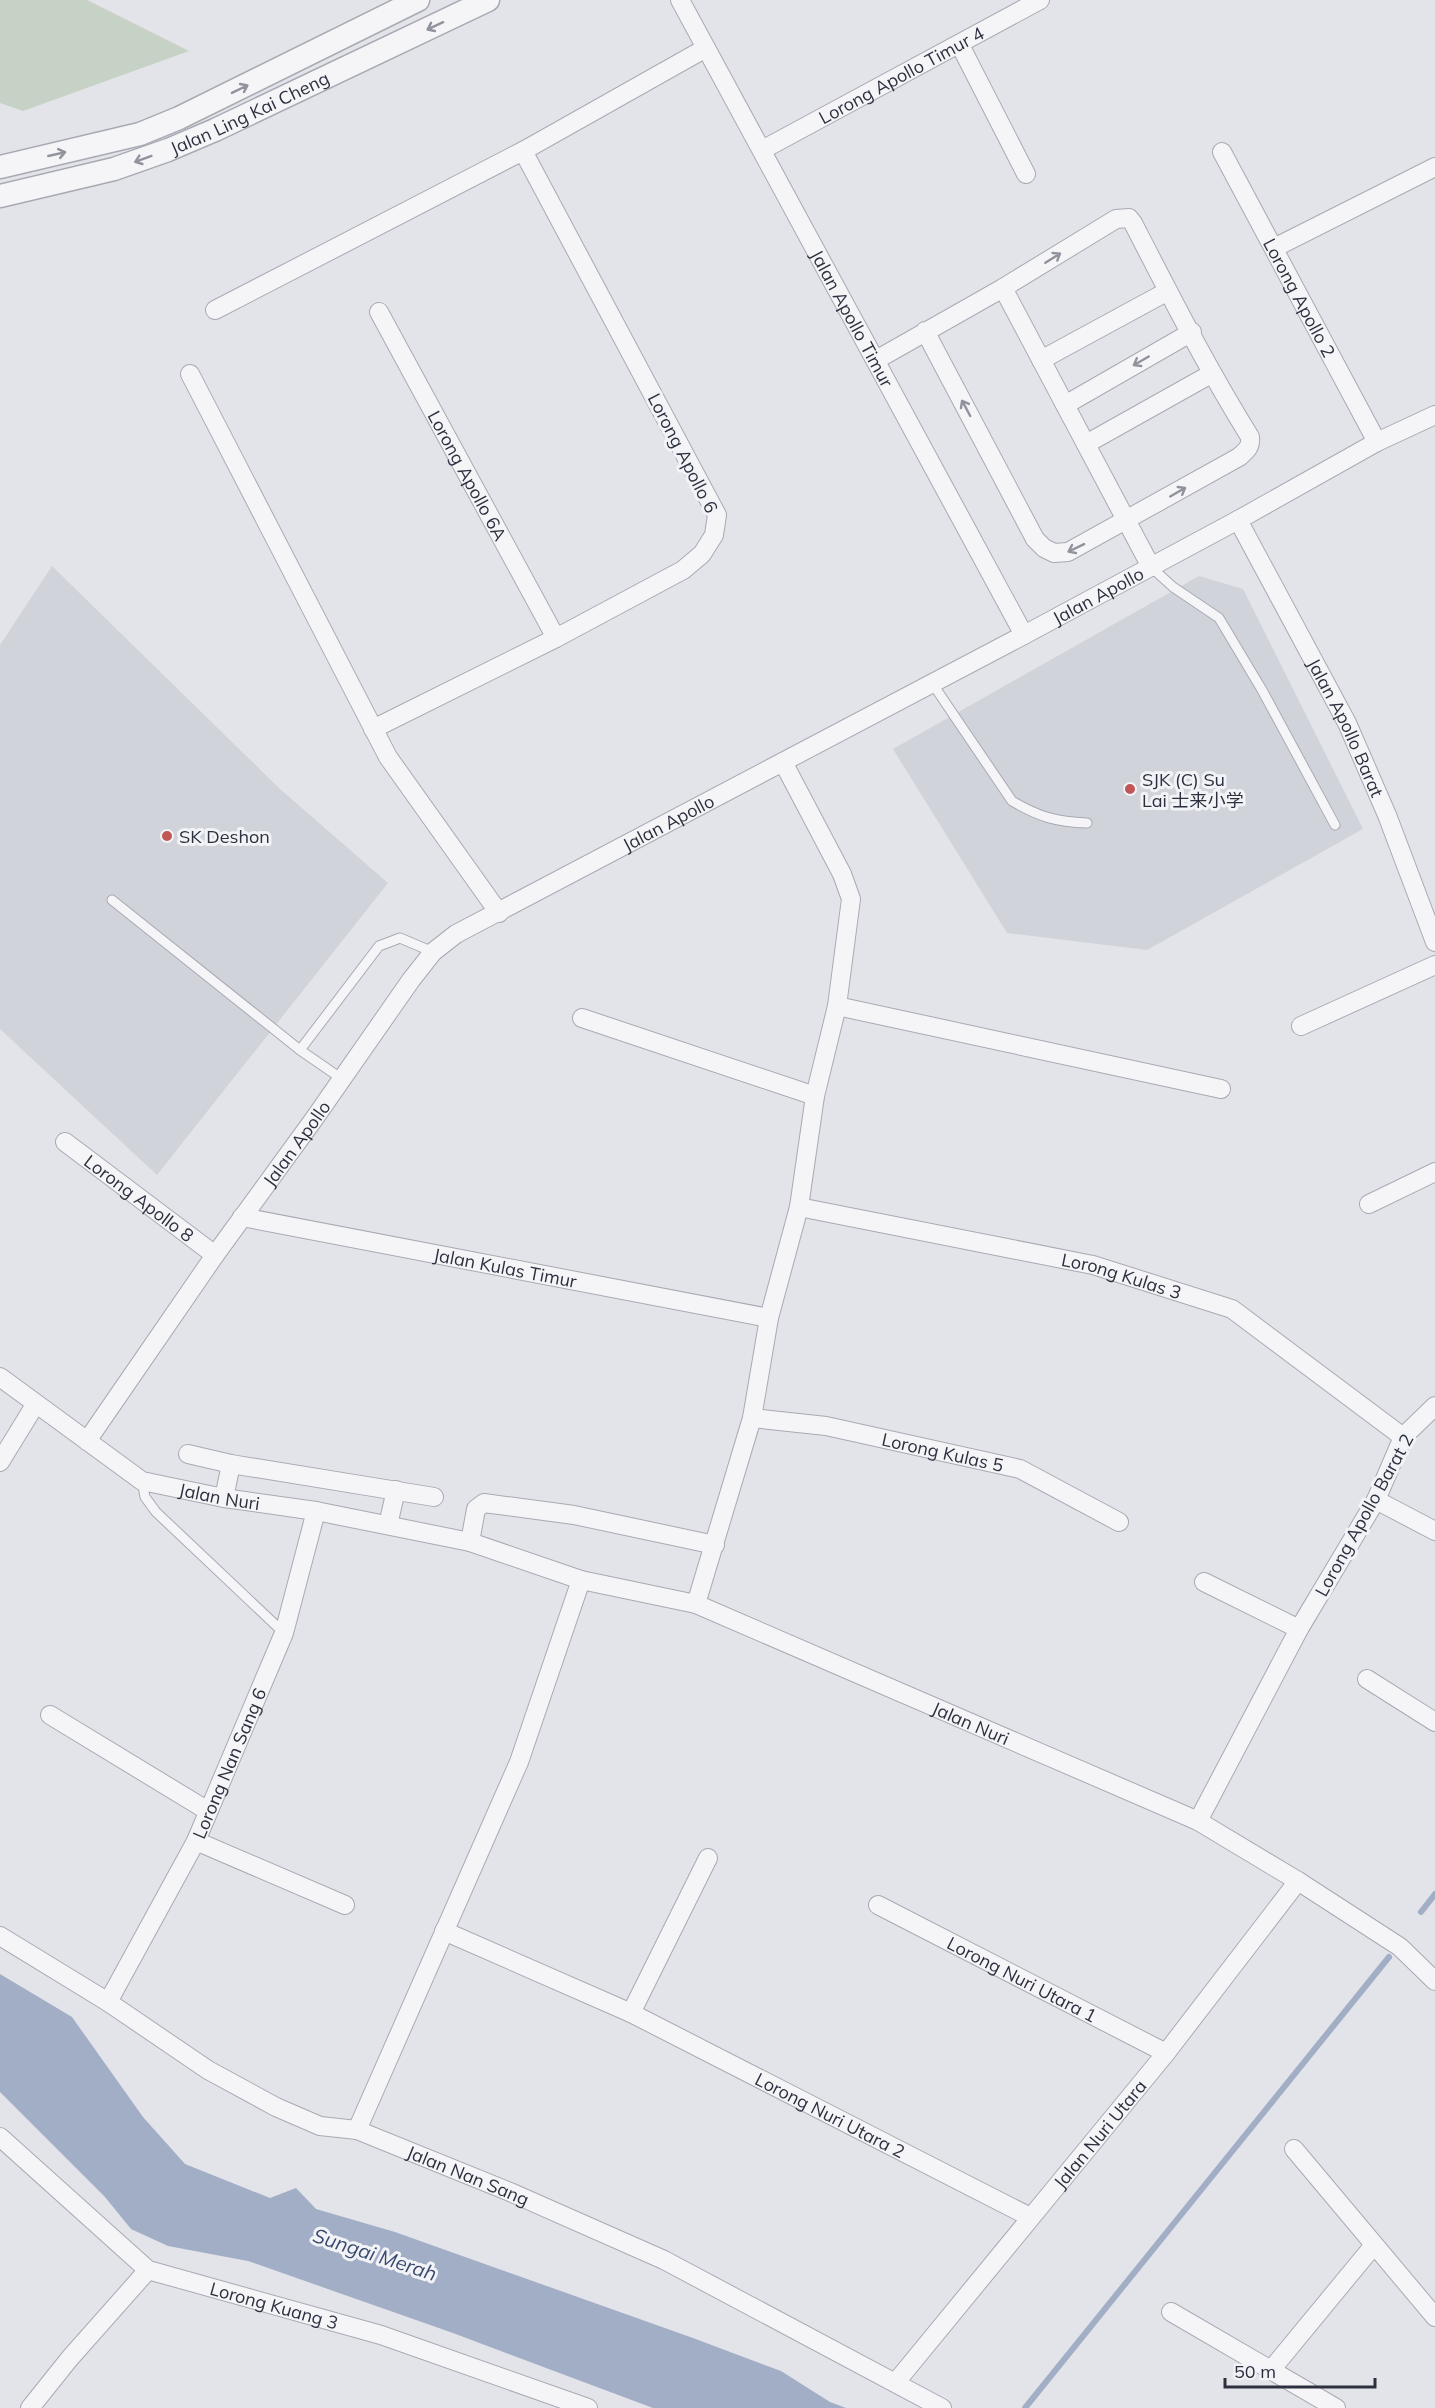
<svg xmlns="http://www.w3.org/2000/svg" width="1435" height="2408" viewBox="0 0 1435 2408" font-family="Mulish,'Noto Sans SC',sans-serif">
	<style>
		.built { fill: #d1d3db }
		.green { fill: #c6d2c5 }
		.water { fill: #a2aec5 }
		.lines { fill: none; stroke-linecap: round; stroke-linejoin: round }
		.stream { stroke: #a2aec5; stroke-width: 6 }
		.service-casing { stroke: #a8aab3; stroke-width: 11 }
		.minor-casing { stroke: #a8aab3; stroke-width: 20 }
		.tertiary-casing { stroke: #a8aab3; stroke-width: 25 }
		.service { stroke: #f5f5f8; stroke-width: 9 }
		.minor { stroke: #f5f5f8; stroke-width: 18 }
		.tertiary { stroke: #f5f5f8; stroke-width: 22 }
		.oneway { stroke: #90929c }
		.poi-dot { fill: #c05656; stroke: #f2f3f7; stroke-width: 2 }
		.labels { text-anchor: middle; dominant-baseline: central; stroke-width: 6; stroke-linejoin: round; paint-order: stroke }
		.street-label { font-size: 18px; fill: #2c303f; stroke: #f2f3f7 }
		.poi-label { font-size: 18px; fill: #2c303f; stroke: #f2f3f7; text-anchor: start }
		.water-label { font-size: 20px; font-style: italic; fill: #3b4a6f; stroke: #f2f3f7 }
	</style>
	<rect width="100%" height="100%" fill="#e3e4e9"/>
	<path class="built" d="M 52,566 L 280,789 L 388,883 L 157,1175 L 0,1029 L 0,645 Z
		M 1199,576 L 1243,589 L 1363,829 L 1147,950 L 1007,933 L 893,749 Z"/>
	<path class="green" d="M 0,0 L 87,0 L 189,51 L 23,111 L 0,103 Z"/>
	<path class="water" d="M 0,1974 L 72,2017 L 143,2117 L 185,2164 L 270,2198 L 296,2188 L 316,2209 L 395,2232 L 693,2338 L 781,2371 L 830,2402 L 846,2408 L 653,2408 L 453,2333 L 248,2261 L 168,2246 L 131,2229 L 105,2197 L 0,2092 Z"/>
	<g class="lines">
		<path class="stream" d="M 1421,1912 L 1435,1894
			M 1025,2408 L 1389,1957"/>
		<defs>
			<path id="service" d="M 1151,567 L 1173,587 L 1219,618 L 1262,690 L 1335,825
				M 932,683 L 1012,801 C 1039,817 1057,822 1087,823
				M 112,900 L 300,1050 L 342,1079
				M 300,1050 L 379,946 L 400,938 L 433,952
				M 142,1481 L 145,1497 L 156,1512 L 284,1633"/>
			<g id="minor">
				<path id="s1" d="M 680,0 L 1024,635"/>
				<path d="M 960,45 L 1026,174"/>
				<path id="s2" d="M 762,150 L 1040,0"/>
				<path id="s3" d="M 1222,152 L 1377,442"/>
				<path d="M 1274,248 L 1435,167"/>
				<path d="M 1003,288 L 1151,567"/>
				<path d="M 215,310 L 523,151 L 706,48"/>
				<path id="s4" d="M 379,312 L 556,638"/>
				<path d="M 876,360 L 1003,288 L 1116,219 L 1129,218 L 1133,223 C 1170,295 1207,368 1250,437 C 1251,447 1247,450 1239,457 L 1068,552 L 1054,553 L 1044,548 L 1035,539 L 925,331"/>
				<path d="M 1041,360 L 1168,291"/>
				<path d="M 190,374 L 388,757 L 499,913"/>
				<path d="M 1065,405 L 1192,332"/>
				<path d="M 1086,444 L 1211,374"/>
				<path id="s5" d="M 1238,520 L 1347,723 L 1387,815 L 1435,942"/>
				<path d="M 373,729 L 556,638 L 683,570 L 702,554 L 714,535 L 717,515 L 523,151"/>
				<path d="M 837,1006 L 1221,1089"/>
				<path d="M 582,1018 L 815,1096"/>
				<path d="M 1301,1026 L 1435,965"/>
				<path id="s6" d="M 65,1142 L 215,1255"/>
				<path d="M 1369,1204 L 1435,1172"/>
				<path id="s7" d="M 799,1207 L 1093,1265 L 1232,1309 L 1403,1437"/>
				<path id="s8" d="M 242,1217 L 769,1318"/>
				<path id="s9" d="M 0,1377 L 142,1481 L 224,1498 L 316,1511 L 470,1542 L 581,1580 L 696,1604 L 1198,1821 L 1298,1881 L 1400,1947 L 1435,1981"/>
				<path id="s10" d="M 752,1418 L 826,1426 L 1020,1469 L 1119,1522"/>
				<path id="s11" d="M 87,1441 L 215,1255 L 314,1119 L 411,980 L 433,952 L 456,934 L 1024,635 L 1238,520 L 1377,442 L 1435,415"/>
				<path d="M 188,1454 L 231,1464 L 434,1497"/>
				<path d="M 0,1462 L 35,1405"/>
				<path d="M 224,1498 L 231,1464"/>
				<path d="M 1376,1500 L 1435,1531"/>
				<path d="M 388,1525 L 396,1490"/>
				<path d="M 470,1542 L 476,1509 L 484,1503 L 574,1515 L 715,1545"/>
				<path d="M 1204,1582 L 1299,1629"/>
				<path d="M 696,1604 L 752,1418 L 769,1318 L 799,1207 L 815,1096 L 837,1006 L 851,899 L 842,874 L 783,762"/>
				<path d="M 1367,1679 L 1435,1722"/>
				<path d="M 50,1715 L 208,1811"/>
				<path d="M 1198,1821 L 1299,1629 L 1376,1500 L 1403,1437 L 1435,1406"/>
				<path d="M 196,1841 L 345,1905"/>
				<path id="s12" d="M 878,1905 L 1166,2053"/>
				<path id="s13" d="M 444,1931 L 631,2013 L 1030,2217"/>
				<path id="s14" d="M 0,1936 L 108,2002 L 208,2070 L 276,2107 L 320,2126 L 357,2130 L 510,2192 L 664,2260 L 942,2408"/>
				<path id="s15" d="M 108,2002 L 196,1841 L 284,1633 L 316,1511"/>
				<path d="M 631,2013 L 708,1858"/>
				<path d="M 357,2130 L 519,1762 L 581,1580"/>
				<path id="s16" d="M 0,2137 L 148,2270 L 381,2335 L 588,2408"/>
				<path d="M 1294,2149 L 1435,2317"/>
				<path d="M 1171,2312 L 1336,2408"/>
				<path d="M 1271,2370 L 1374,2245"/>
				<path id="s17" d="M 896,2382 L 1166,2053 L 1298,1881"/>
				<path d="M 30,2408 L 70,2358 L 148,2270"/>
			</g>
			<g id="tertiary">
				<path d="M 0,167 L 140,134 L 179,118 L 418,0"/>
				<path id="s18" d="M 0,196 L 114,169 L 168,150 L 215,130 L 488,0"/>
			</g>
		</defs>
		<use href="#service" class="service-casing"/>
		<use href="#minor" class="minor-casing"/>
		<use href="#tertiary" class="tertiary-casing"/>
		<use href="#service" class="service"/>
		<use href="#minor" class="minor"/>
		<use href="#tertiary" class="tertiary"/>
	</g>
	<defs><path id="oneway-shaft" d="M-6 0H5M1.5-3L5.5 0L1.5 3" fill="none" stroke-width="1.6" stroke-linecap="round" stroke-linejoin="round" transform="scale(1.5)"/></defs>
	<g class="oneway">
		<use href="#oneway-shaft" transform="translate(435 26) rotate(155)"/>
		<use href="#oneway-shaft" transform="translate(240 89) rotate(-26)"/>
		<use href="#oneway-shaft" transform="translate(57 154) rotate(-13)"/>
		<use href="#oneway-shaft" transform="translate(143 159) rotate(160)"/>
		<use href="#oneway-shaft" transform="translate(1053 258) rotate(-32)"/>
		<use href="#oneway-shaft" transform="translate(1141 361) rotate(150)"/>
		<use href="#oneway-shaft" transform="translate(966 408) rotate(-118)"/>
		<use href="#oneway-shaft" transform="translate(1178 492) rotate(-30)"/>
		<use href="#oneway-shaft" transform="translate(1076 548) rotate(154)"/>
	</g>
	<g class="poi-dot">
		<circle cx="1130" cy="789" r="6"/>
		<circle cx="167" cy="836" r="6"/>
	</g>
	<g class="labels">
		<g class="street-label">
			<text stroke="none"><textPath href="#s2" startOffset="158">Lorong Apollo Timur 4</textPath></text>
			<text stroke="none"><textPath href="#s18" startOffset="264">Jalan Ling Kai Cheng</textPath></text>
			<text stroke="none"><textPath href="#s3" startOffset="165">Lorong Apollo 2</textPath></text>
			<text stroke="none"><textPath href="#s1" startOffset="362">Jalan Apollo Timur</textPath></text>
			<text transform="translate(683 453) rotate(63)">Lorong Apollo 6</text>
			<text stroke="none"><textPath href="#s4" startOffset="186">Lorong Apollo 6A</textPath></text>
			<text stroke="none"><textPath href="#s11" startOffset="1354">Jalan Apollo</textPath></text>
			<text stroke="none"><textPath href="#s5" startOffset="234">Jalan Apollo Barat</textPath></text>
			<text stroke="none"><textPath href="#s11" startOffset="868">Jalan Apollo</textPath></text>
			<text stroke="none"><textPath href="#s11" startOffset="364">Jalan Apollo</textPath></text>
			<text stroke="none"><textPath href="#s6" startOffset="93">Lorong Apollo 8</textPath></text>
			<text stroke="none"><textPath href="#s8" startOffset="268">Jalan Kulas Timur</textPath></text>
			<text stroke="none"><textPath href="#s7" startOffset="330">Lorong Kulas 3</textPath></text>
			<text stroke="none"><textPath href="#s10" startOffset="194">Lorong Kulas 5</textPath></text>
			<text stroke="none"><textPath href="#s9" startOffset="255">Jalan Nuri</textPath></text>
			<text transform="translate(1364 1515) rotate(-61)">Lorong Apollo Barat 2</text>
			<text stroke="none"><textPath href="#s9" startOffset="1044">Jalan Nuri</textPath></text>
			<text stroke="none"><textPath href="#s15" startOffset="268">Lorong Nan Sang 6</textPath></text>
			<text stroke="none"><textPath href="#s12" startOffset="162">Lorong Nuri Utara 1</textPath></text>
			<text stroke="none"><textPath href="#s13" startOffset="428">Lorong Nuri Utara 2</textPath></text>
			<text stroke="none"><textPath href="#s17" startOffset="321">Jalan Nuri Utara</textPath></text>
			<text stroke="none"><textPath href="#s14" startOffset="530">Jalan Nan Sang</textPath></text>
			<text stroke="none"><textPath href="#s16" startOffset="330">Lorong Kuang 3</textPath></text>
		</g>
		<g class="poi-label">
			<text x="1142" y="779">SJK (C) Su<tspan x="1142" dy="21">Lai 士来小学</tspan></text>
			<text x="179" y="836">SK Deshon</text>
		</g>
		<g class="water-label">
			<text transform="translate(375 2254) rotate(18)">Sungai Merah</text>
		</g>
	</g>
	<path d="M1225 2378v9h150v-9" fill="none" stroke="#2c303f" stroke-width="3"/>
	<text x="1234" y="2378" font-size="18" fill="#2c303f" stroke="#f2f3f7" stroke-width="4.5" paint-order="stroke">50 m</text>
</svg>
